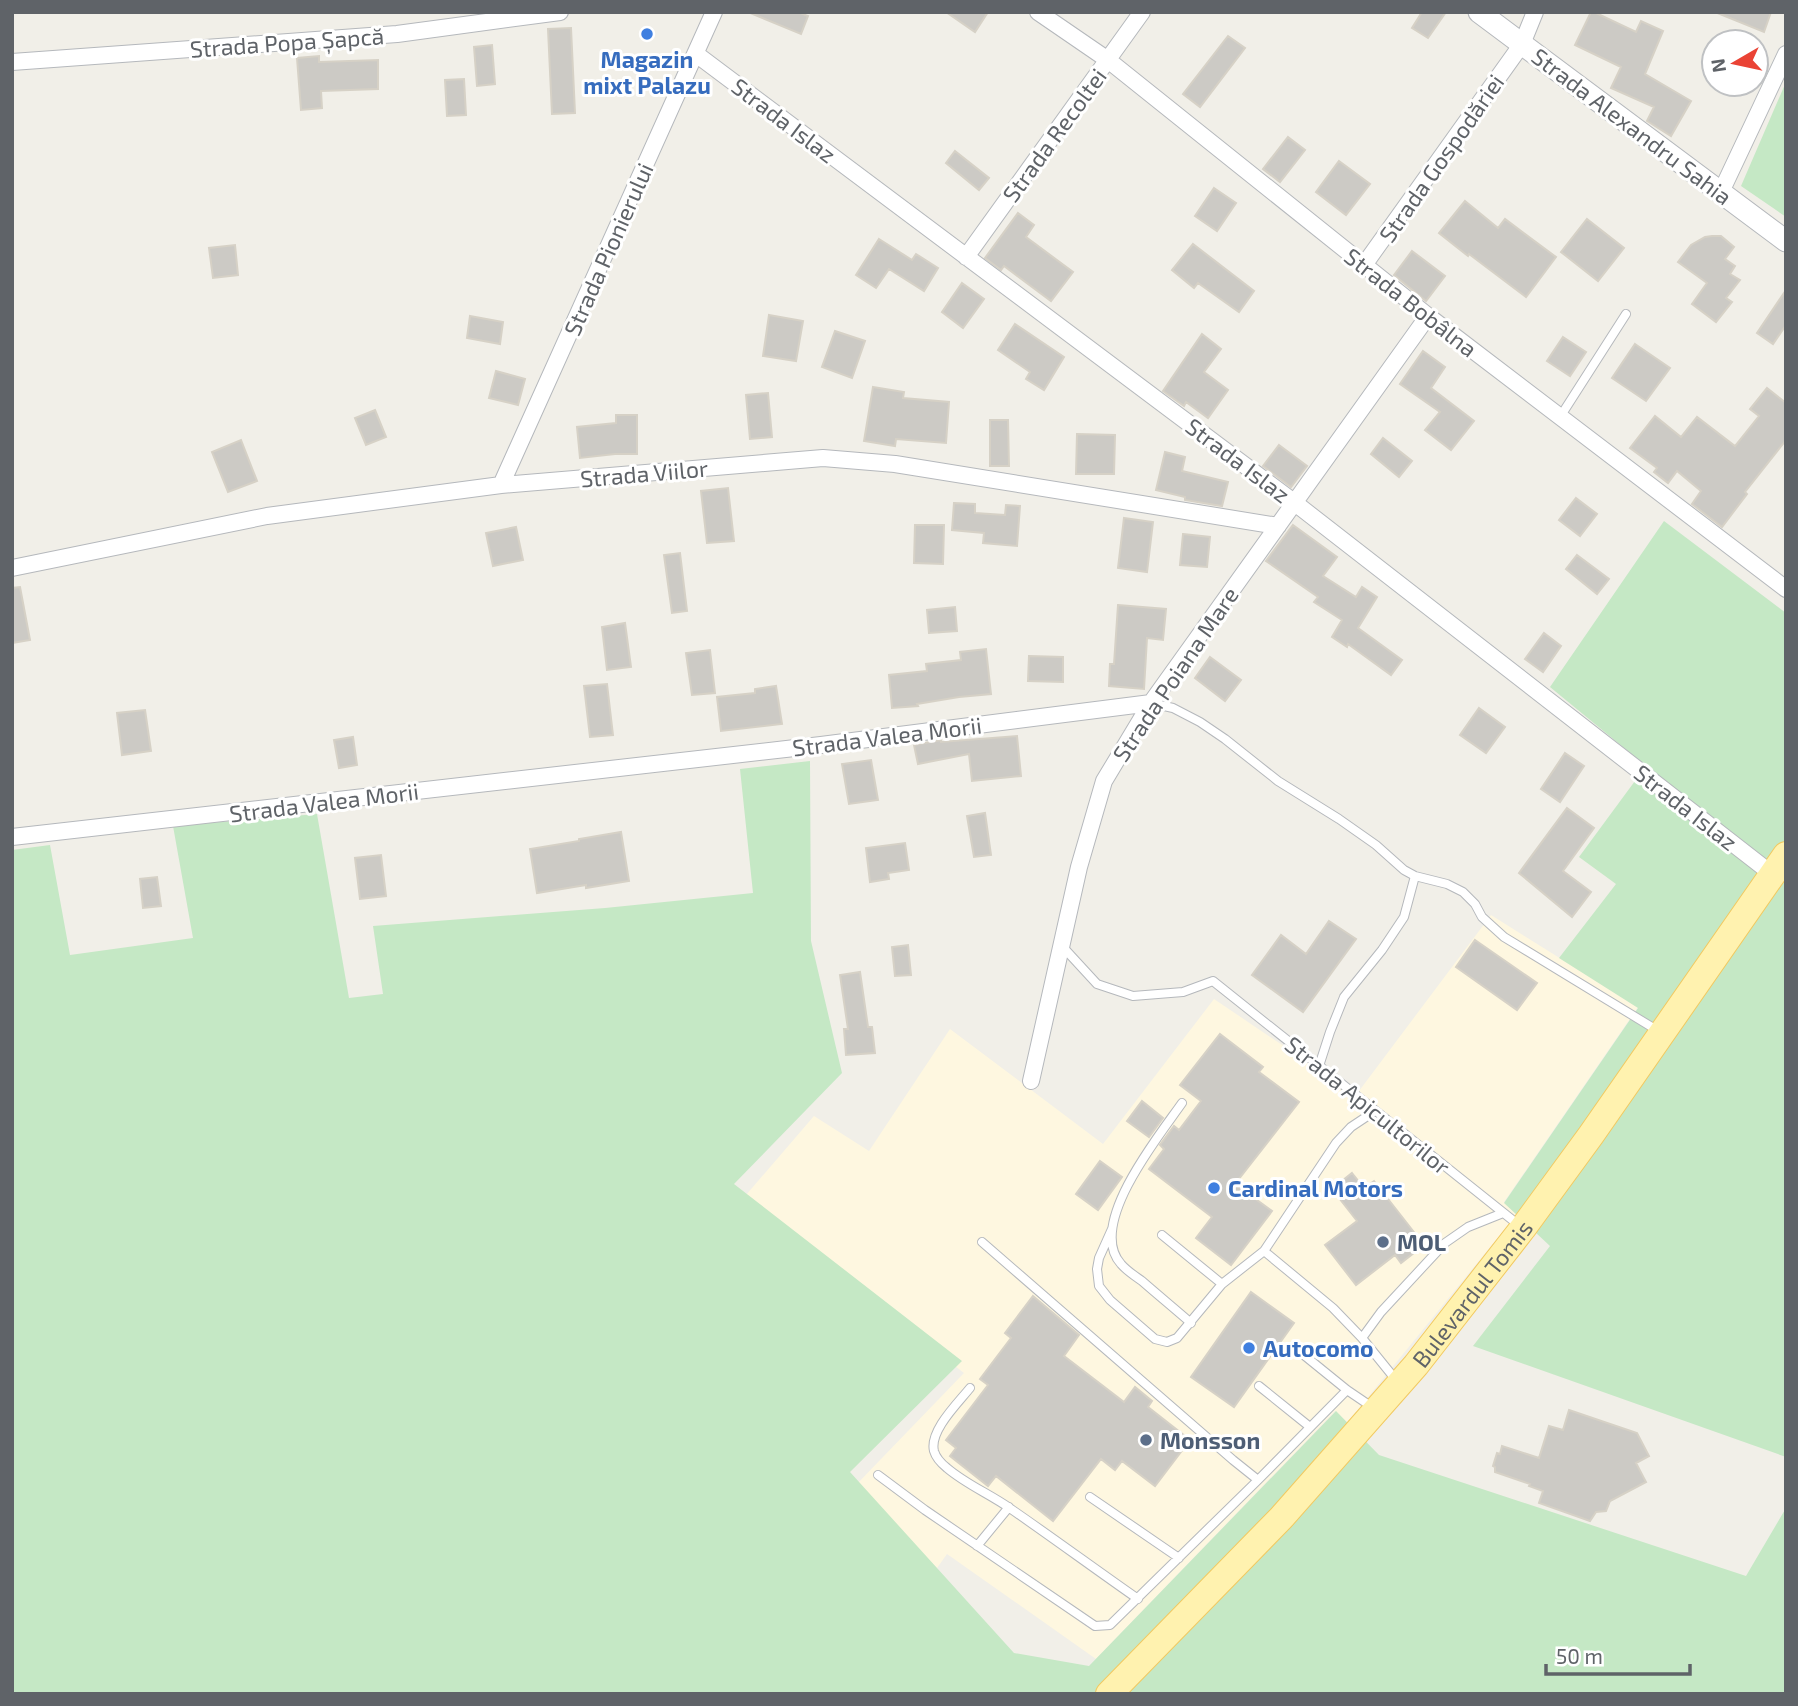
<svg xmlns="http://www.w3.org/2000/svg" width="1798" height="1706" viewBox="0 0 1798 1706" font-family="'Exo 2',sans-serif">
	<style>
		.commercial { fill: #fef7e0 }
		.green { fill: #c5e8c5 }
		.building { fill: #cccac5; stroke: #d6d1c6; stroke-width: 2 }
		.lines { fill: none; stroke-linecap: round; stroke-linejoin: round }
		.service-casing { stroke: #b5b8bc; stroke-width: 10 }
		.minor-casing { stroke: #b5b8bc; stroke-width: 18 }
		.tertiary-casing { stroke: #b5b8bc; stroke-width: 23 }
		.primary-casing { stroke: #f2c960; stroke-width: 28 }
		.service { stroke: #fff; stroke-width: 8 }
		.minor { stroke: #fff; stroke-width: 16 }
		.tertiary { stroke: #fff; stroke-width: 21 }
		.primary { stroke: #fff2af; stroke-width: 26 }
		.shop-dot { fill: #3f7fe0; stroke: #fff; stroke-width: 2.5 }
		.service-dot { fill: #5c6f8a; stroke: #fff; stroke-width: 2.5 }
		.labels { text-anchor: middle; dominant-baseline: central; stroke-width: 6; stroke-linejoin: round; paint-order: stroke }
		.street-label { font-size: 23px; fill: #5f6368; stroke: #fff }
		.shop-label { font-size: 23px; font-weight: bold; fill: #366cbe; stroke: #fff; text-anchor: start }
		.service-label { font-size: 23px; font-weight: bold; fill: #4e5e75; stroke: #fff; text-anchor: start }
	</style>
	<rect width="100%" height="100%" fill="#f1efe8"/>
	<path class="commercial" d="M 1491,915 L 1638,1007 L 1504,1202 L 1517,1214 L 1347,1423 L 1335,1411 L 1096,1659 L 947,1554 L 937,1568 L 855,1486 L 964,1373 L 740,1202 L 814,1116 L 869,1151 L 950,1029 L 1103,1144 L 1214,999 L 1356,1095 Z"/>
	<path class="green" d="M 1786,82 L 1786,217 L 1741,186 Z
		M 1664,521 L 1786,613 L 1786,1457 L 1473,1346 L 1550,1246 L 1504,1203 L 1638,1008 L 1559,958 L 1616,884 L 1579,857 L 1646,766 L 1550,687 Z
		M 810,761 L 811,941 L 842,1073 L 734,1184 L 962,1361 L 850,1472 L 1014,1653 L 1089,1666 L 1336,1411 L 1379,1455 L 1746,1576 L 1786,1508 L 1786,1694 L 12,1694 L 12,850 L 50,845 L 70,955 L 193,938 L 173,826 L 317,814 L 349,998 L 383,994 L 373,926 L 605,908 L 753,893 L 740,769 Z"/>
	<path class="building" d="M 748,12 L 798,12 L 808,16 L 801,34 Z
		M 946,12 L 988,12 L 975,32 Z
		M 1422,12 L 1446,12 L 1428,38 L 1412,28 Z
		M 1591,12 L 1594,12 L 1636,32 L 1641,21 L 1663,31 L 1645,74 L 1691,101 L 1671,136 L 1647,121 L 1654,107 L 1611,88 L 1621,67 L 1575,45 Z
		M 1715,12 L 1771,12 L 1764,32 Z
		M 571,28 L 575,113 L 552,114 L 548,29 Z
		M 1228,36 L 1245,48 L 1200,107 L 1183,94 Z
		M 492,45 L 495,84 L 477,86 L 474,47 Z
		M 319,56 L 319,62 L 378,60 L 378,89 L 321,91 L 322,108 L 301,110 L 297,58 Z
		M 464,79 L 466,115 L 447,116 L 445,80 Z
		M 1288,137 L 1305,150 L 1280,182 L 1263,169 Z
		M 955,151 L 989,178 L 979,190 L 946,163 Z
		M 1339,161 L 1370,184 L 1346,215 L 1316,192 Z
		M 1214,188 L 1236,203 L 1217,231 L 1195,216 Z
		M 1465,201 L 1498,228 L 1505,219 L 1556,257 L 1526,297 L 1469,254 L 1468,256 L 1439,233 Z
		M 1018,213 L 1034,225 L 1026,237 L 1073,272 L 1051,301 L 1004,266 L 1001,270 L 985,258 Z
		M 1587,219 L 1624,248 L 1598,281 L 1561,252 Z
		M 1712,236 L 1721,236 L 1734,247 L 1725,259 L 1735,266 L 1730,274 L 1740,280 L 1726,298 L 1732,302 L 1716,322 L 1692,304 L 1707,283 L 1678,262 L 1691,245 L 1705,237 Z
		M 879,239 L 912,260 L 916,254 L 938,268 L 924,291 L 889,269 L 876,288 L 856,275 Z
		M 1193,244 L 1254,291 L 1239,312 L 1198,283 L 1194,288 L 1172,270 Z
		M 235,245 L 238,275 L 213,278 L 209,248 Z
		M 1412,251 L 1445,276 L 1426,301 L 1394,275 Z
		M 962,283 L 984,299 L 963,328 L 942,312 Z
		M 1786,290 L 1786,325 L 1773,344 L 1757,333 Z
		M 769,315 L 803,321 L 796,361 L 763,356 Z
		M 470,316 L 503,322 L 500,344 L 467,338 Z
		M 1015,324 L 1064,357 L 1044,390 L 1026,379 L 1030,372 L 998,350 Z
		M 835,331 L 865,341 L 852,378 L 822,367 Z
		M 1202,334 L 1221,349 L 1204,372 L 1228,390 L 1208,418 L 1186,402 L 1184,406 L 1163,391 Z
		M 1563,337 L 1586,352 L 1570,376 L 1547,361 Z
		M 1635,344 L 1670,368 L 1646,401 L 1612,378 Z
		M 1423,351 L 1445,367 L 1431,388 L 1474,421 L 1451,450 L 1425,430 L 1440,412 L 1400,384 Z
		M 496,371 L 525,379 L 518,405 L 489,398 Z
		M 873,387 L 904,392 L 903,398 L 949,402 L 946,443 L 896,439 L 895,446 L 864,441 Z
		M 1767,388 L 1786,403 L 1786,440 L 1745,492 L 1747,494 L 1722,527 L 1692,504 L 1701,491 L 1677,471 L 1668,483 L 1654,472 L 1657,468 L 1630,448 L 1655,416 L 1681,437 L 1697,417 L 1735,446 L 1759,416 L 1750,409 Z
		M 768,393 L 772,437 L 750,439 L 746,395 Z
		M 375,410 L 386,437 L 366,445 L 355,418 Z
		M 616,415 L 637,415 L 637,454 L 615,454 L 580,458 L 577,427 L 616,423 Z
		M 990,420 L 1008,420 L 1009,466 L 990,466 Z
		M 1077,434 L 1115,435 L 1114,474 L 1076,474 Z
		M 1383,438 L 1412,461 L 1399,477 L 1371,454 Z
		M 241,440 L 257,481 L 228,492 L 212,452 Z
		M 1279,445 L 1307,466 L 1291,487 L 1263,466 Z
		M 1165,452 L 1185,457 L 1182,471 L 1228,482 L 1222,506 L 1185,500 L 1185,497 L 1156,490 Z
		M 728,488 L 734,541 L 707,543 L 701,491 Z
		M 1576,498 L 1597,514 L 1580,536 L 1559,520 Z
		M 954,503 L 975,504 L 975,513 L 1005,515 L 1006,505 L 1020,506 L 1017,546 L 983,543 L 984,533 L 952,530 Z
		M 1124,518 L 1153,522 L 1147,572 L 1118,568 Z
		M 915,525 L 944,525 L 943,564 L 914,563 Z
		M 1293,525 L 1337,557 L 1323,576 L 1356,597 L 1362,587 L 1377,597 L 1358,628 L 1402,660 L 1391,675 L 1348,644 L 1347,647 L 1332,637 L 1342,620 L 1314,602 L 1318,597 L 1266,561 Z
		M 516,527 L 523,560 L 493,566 L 486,533 Z
		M 1183,534 L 1210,537 L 1207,567 L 1180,565 Z
		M 680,553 L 687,611 L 672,613 L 664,555 Z
		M 1577,555 L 1609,579 L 1597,594 L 1566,569 Z
		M 20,587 L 30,640 L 12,643 L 12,588 Z
		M 1118,605 L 1166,609 L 1163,640 L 1147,638 L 1144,689 L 1109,686 L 1110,664 L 1114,664 Z
		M 955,607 L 957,631 L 929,633 L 927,610 Z
		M 625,623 L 631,667 L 607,670 L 602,627 Z
		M 1544,633 L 1561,646 L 1543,672 L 1525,659 Z
		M 986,649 L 991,694 L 959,697 L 917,704 L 918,706 L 892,708 L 889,675 L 927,671 L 926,664 L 961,660 L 960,652 Z
		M 710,650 L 715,693 L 692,695 L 686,653 Z
		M 1029,656 L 1063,657 L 1063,682 L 1028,681 Z
		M 1210,657 L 1241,680 L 1225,701 L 1195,678 Z
		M 607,684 L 613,735 L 590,737 L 584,686 Z
		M 776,686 L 782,724 L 721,731 L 717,697 L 755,693 L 755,689 Z
		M 1479,708 L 1505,727 L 1486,753 L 1460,735 Z
		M 145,710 L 151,751 L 122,755 L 117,713 Z
		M 1017,736 L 1021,776 L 972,781 L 969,754 L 918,764 L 914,745 L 941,740 L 941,742 Z
		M 353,737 L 357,765 L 339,768 L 334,740 Z
		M 1565,753 L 1584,766 L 1560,802 L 1541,789 Z
		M 871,760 L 878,800 L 849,804 L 842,764 Z
		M 1567,808 L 1594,828 L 1563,871 L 1591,892 L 1572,917 L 1519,873 Z
		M 985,813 L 991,855 L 974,857 L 967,816 Z
		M 621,832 L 629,881 L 586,888 L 586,885 L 537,893 L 530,849 L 579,841 L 579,839 Z
		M 905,843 L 909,870 L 888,873 L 889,879 L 870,882 L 866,848 Z
		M 381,855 L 386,896 L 360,899 L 355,858 Z
		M 157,877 L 161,906 L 143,908 L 140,879 Z
		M 1329,921 L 1356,939 L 1303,1012 L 1252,975 L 1281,935 L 1306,954 Z
		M 1475,940 L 1537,983 L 1517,1010 L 1456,967 Z
		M 908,945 L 911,975 L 895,976 L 892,947 Z
		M 860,972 L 868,1027 L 872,1027 L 875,1053 L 846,1055 L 844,1029 L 848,1029 L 840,975 Z
		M 1220,1034 L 1263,1067 L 1259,1072 L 1299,1102 L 1235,1184 L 1272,1211 L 1231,1265 L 1196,1238 L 1212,1217 L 1149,1169 L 1164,1149 L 1160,1145 L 1174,1126 L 1179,1130 L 1201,1101 L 1180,1085 Z
		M 1142,1101 L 1163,1118 L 1149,1137 L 1127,1121 Z
		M 1100,1161 L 1122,1177 L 1098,1210 L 1076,1194 Z
		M 1352,1173 L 1364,1188 L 1374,1181 L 1424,1245 L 1401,1263 L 1395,1255 L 1356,1285 L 1325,1245 L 1357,1221 L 1332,1189 Z
		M 1251,1292 L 1294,1323 L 1234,1407 L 1191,1377 Z
		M 1033,1296 L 1079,1335 L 1064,1356 L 1124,1402 L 1135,1387 L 1152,1401 L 1148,1407 L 1190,1440 L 1155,1486 L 1122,1461 L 1115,1470 L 1101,1459 L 1053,1521 L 996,1476 L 988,1486 L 950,1456 L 956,1448 L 946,1440 L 988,1385 L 980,1379 L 1011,1338 L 1005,1333 Z
		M 1569,1410 L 1637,1433 L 1649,1456 L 1636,1463 L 1646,1482 L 1610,1501 L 1606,1511 L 1596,1512 L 1590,1521 L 1539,1503 L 1543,1491 L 1529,1486 L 1530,1484 L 1495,1472 L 1495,1467 L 1493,1466 L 1497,1453 L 1500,1454 L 1502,1446 L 1539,1458 L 1549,1426 L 1563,1430 Z"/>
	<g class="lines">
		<defs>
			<path id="service" d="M 1560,417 L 1626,314
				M 1151,703 L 1173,708 L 1200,722 L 1225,739 L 1278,781 L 1339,819 L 1376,845 L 1404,870 L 1415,876 L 1447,884 L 1463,892 L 1475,904 L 1482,917 L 1504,937 L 1660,1032
				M 1062,946 L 1097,984 L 1133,996 L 1183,992 L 1213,981 L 1520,1226
				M 1319,1066 L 1330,1032 L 1344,997 L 1382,950 L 1404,917 L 1415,876
				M 1182,1103 C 1159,1136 1086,1225 1121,1264 C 1127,1271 1135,1276 1142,1281 C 1158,1295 1175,1309 1191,1323
				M 1112,1229 L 1099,1258 L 1097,1269 L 1099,1286 L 1110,1300 L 1155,1339 L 1167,1342 L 1177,1338 L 1222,1284 L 1264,1251 L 1336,1143 L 1351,1127 L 1375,1111
				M 1162,1235 L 1222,1284
				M 982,1242 L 1233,1460 L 1258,1480
				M 1264,1251 L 1333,1308 L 1362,1338 L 1396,1380
				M 1362,1338 L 1381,1312 L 1445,1243 L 1468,1227 L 1503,1213
				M 1294,1347 L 1347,1390 L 1372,1407
				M 1259,1386 L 1310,1427
				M 970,1388 C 958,1403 929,1431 934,1451 C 936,1458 942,1464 947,1468 C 967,1485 990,1494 1011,1509 C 1053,1538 1095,1569 1138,1599
				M 878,1475 L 925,1510 L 1095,1626 L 1110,1625 L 1258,1480 L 1347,1390
				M 1090,1497 L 1179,1558
				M 977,1546 L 1009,1507"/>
			<path id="minor" d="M 1038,12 L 1108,60 L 1428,316 L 1786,589
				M 696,54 L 1295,503 L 1772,874
				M 12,62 L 397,34 L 560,12
				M 1721,192 L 1786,54
				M 966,257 L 1142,12
				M 1364,265 L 1522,44 L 1535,12
				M 501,485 L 714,12
				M 12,568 L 267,516 L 501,485 L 823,458 L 895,464 L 1278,526
				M 12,837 L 821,745 L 1151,703
				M 1031,1081 L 1079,867 L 1104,781 L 1151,703 L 1428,316"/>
			<path id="tertiary" d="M 1479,12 L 1786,241"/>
			<g id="primary">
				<path id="s1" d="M 1109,1694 L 1281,1518 L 1416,1365 L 1523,1228 L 1591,1135 L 1786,855"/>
			</g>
		</defs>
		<use href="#service" class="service-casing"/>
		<use href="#minor" class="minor-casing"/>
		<use href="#tertiary" class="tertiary-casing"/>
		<use href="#primary" class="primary-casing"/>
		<use href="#service" class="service"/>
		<use href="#minor" class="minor"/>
		<use href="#tertiary" class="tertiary"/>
		<use href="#primary" class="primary"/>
	</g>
	<g class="shop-dot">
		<circle cx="647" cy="34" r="7"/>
		<circle cx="1214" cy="1188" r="7"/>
		<circle cx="1249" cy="1348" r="7"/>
	</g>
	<g class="service-dot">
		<circle cx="1383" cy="1242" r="7"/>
		<circle cx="1146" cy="1440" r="7"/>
	</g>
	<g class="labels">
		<g class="street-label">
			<text transform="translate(287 42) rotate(-4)">Strada Popa Șapcă</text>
			<text transform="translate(784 120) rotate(37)">Strada Islaz</text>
			<text transform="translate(1632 126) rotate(37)">Strada Alexandru Sahia</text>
			<text transform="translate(1054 135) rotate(-54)">Strada Recoltei</text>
			<text transform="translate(1441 158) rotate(-55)">Strada Gospodăriei</text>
			<text transform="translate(608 249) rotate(-66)">Strada Pionierului</text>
			<text transform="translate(1411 302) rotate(38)">Strada Bobâlna</text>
			<text transform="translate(1238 460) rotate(37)">Strada Islaz</text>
			<text transform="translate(644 473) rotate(-5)">Strada Viilor</text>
			<text transform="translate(1175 674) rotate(-56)">Strada Poiana Mare</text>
			<text transform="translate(887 736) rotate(-7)">Strada Valea Morii</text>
			<text transform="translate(324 802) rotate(-7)">Strada Valea Morii</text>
			<text transform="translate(1686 807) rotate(38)">Strada Islaz</text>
			<text transform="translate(1368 1105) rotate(39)">Strada Apicultorilor</text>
			<text stroke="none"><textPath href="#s1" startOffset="541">Bulevardul Tomis</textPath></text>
		</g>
		<g class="shop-label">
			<text x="647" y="59" text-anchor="middle">Magazin<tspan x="647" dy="26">mixt Palazu</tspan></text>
			<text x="1228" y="1188">Cardinal Motors</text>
			<text x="1263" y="1348">Autocomo</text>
		</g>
		<g class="service-label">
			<text x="1397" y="1242">MOL</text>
			<text x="1160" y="1440">Monsson</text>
		</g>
	</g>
	<rect width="1798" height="1706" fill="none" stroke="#5f6368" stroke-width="28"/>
	<g transform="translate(1735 63) rotate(261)"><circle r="33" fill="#ffffff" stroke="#bfc1c3" stroke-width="2"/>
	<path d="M0-5L12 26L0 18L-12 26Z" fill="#ea4335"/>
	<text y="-10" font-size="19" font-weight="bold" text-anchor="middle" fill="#5f6368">N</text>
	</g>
	<path d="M1546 1664v10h144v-10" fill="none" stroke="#5f6368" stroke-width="3.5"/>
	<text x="1556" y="1664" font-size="21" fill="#5f6368" stroke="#ffffff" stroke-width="5" paint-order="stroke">50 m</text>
</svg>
